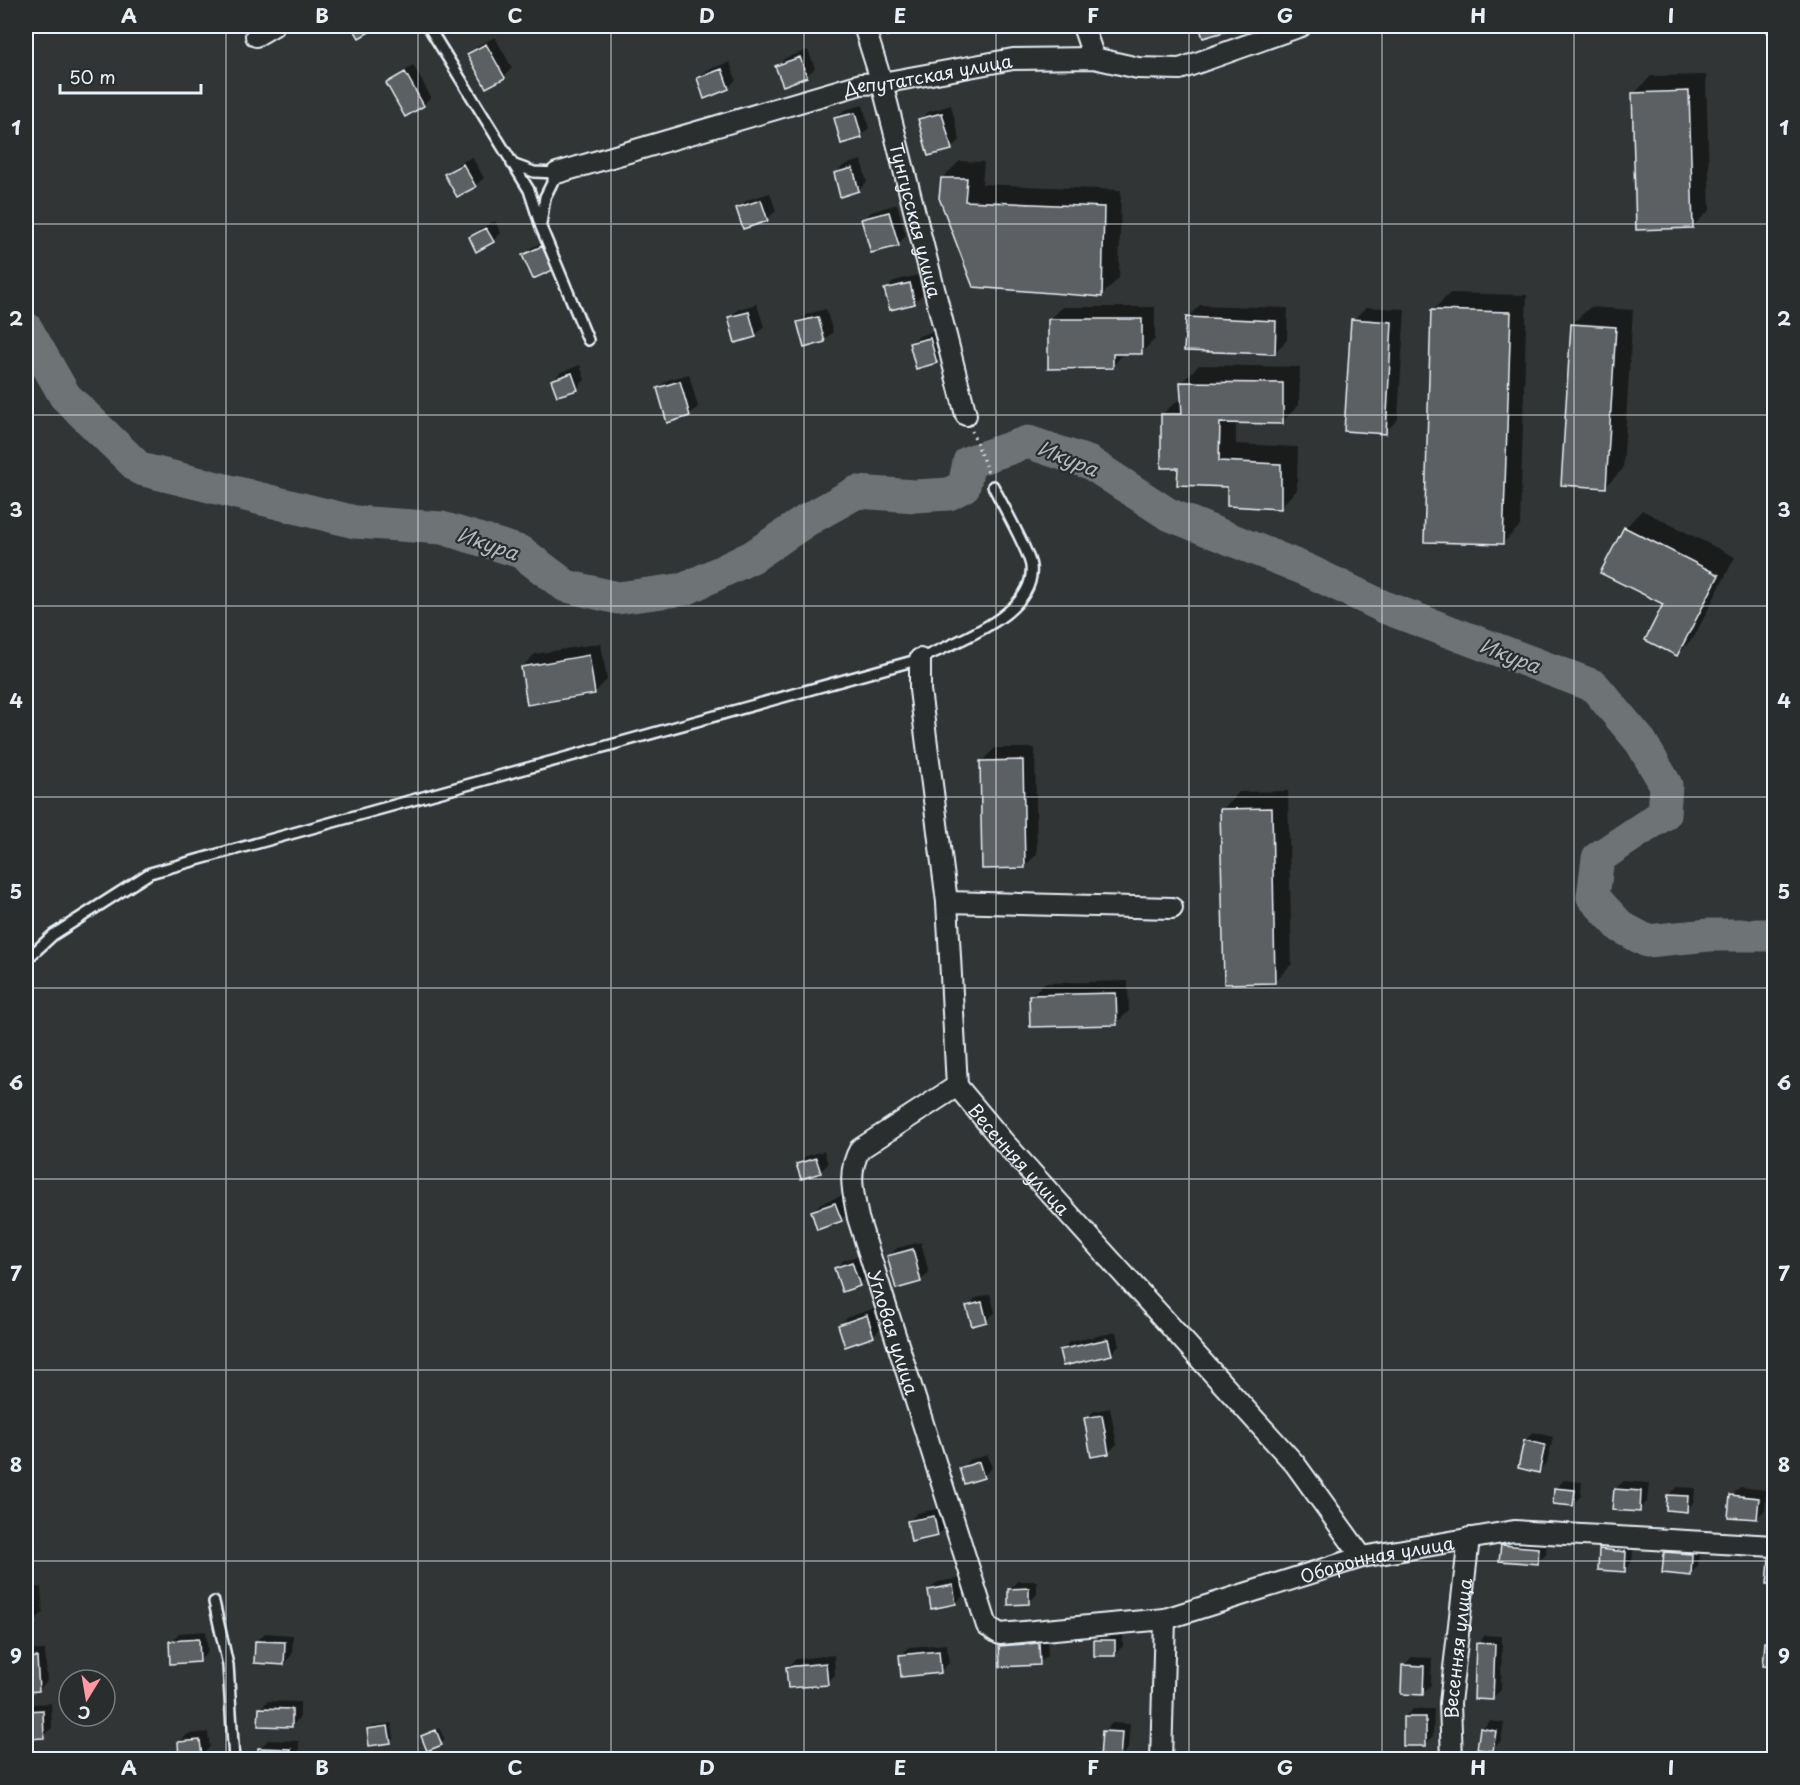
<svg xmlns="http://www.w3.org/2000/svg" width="1800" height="1785" viewBox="0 0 1800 1785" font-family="'Playpen Sans',sans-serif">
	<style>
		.shadow { fill: #0007 }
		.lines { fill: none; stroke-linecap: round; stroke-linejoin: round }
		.river { stroke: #6e7376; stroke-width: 33 }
		.building { fill: #5c6063; stroke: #e8f1f8; stroke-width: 1.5 }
		.lane-casing { stroke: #e8f1f8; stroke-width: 14 }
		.street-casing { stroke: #e8f1f8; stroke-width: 24 }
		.path { stroke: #e8f1f8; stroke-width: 3; stroke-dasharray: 1.5 4.5; stroke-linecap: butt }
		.lane { stroke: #2a2d2e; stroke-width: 9 }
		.street { stroke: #2a2d2e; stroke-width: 20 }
		.grid { fill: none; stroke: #e8f1f8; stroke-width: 1.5; stroke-opacity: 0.55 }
		.labels { text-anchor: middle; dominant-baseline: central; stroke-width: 4.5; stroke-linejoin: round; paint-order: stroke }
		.street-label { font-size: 18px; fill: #e8f1f8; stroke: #2a2d2e }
		.water-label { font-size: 20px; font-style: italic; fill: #b1b8be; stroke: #2a2d2e }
		.neatline { fill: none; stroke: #e8f1f8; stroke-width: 2 }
		.grid-label { font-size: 20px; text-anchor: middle; font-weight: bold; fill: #e8f1f8 }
	</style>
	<rect width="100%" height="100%" fill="#323536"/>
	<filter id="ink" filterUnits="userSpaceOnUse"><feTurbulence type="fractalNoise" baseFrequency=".0167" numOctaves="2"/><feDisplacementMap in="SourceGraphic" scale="12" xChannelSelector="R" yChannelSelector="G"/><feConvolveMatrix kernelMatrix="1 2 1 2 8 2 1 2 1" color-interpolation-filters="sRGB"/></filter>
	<g filter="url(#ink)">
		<path class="shadow" d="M 671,26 L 683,26 L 672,30 Z
			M 1201,26 L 1239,26 L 1204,36 Z
			M 495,37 L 512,68 L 504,77 L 469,54 L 477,46 Z
			M 808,50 L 815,68 L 806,76 L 777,66 L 785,58 Z
			M 730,62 L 736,80 L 728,88 L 699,78 L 707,70 Z
			M 413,65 L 431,97 L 423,105 L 388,83 Z
			M 1706,75 L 1710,210 L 1692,227 L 1634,94 L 1651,76 Z
			M 863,105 L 869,128 L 861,136 L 836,119 L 844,110 Z
			M 951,105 L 960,140 L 952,148 L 929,155 L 920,120 L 928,112 Z
			M 472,157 L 484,178 L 475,186 L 446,175 L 455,166 Z
			M 861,160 L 867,182 L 858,190 L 835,174 L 844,165 Z
			M 960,161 L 984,162 L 982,184 L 1121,190 L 1119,278 L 1102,295 L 974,286 L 942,178 Z
			M 770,193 L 776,211 L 767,219 L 738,209 L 747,200 Z
			M 897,204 L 906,236 L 898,244 L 863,220 L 871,212 Z
			M 495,221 L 501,233 L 493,241 L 471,238 L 479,229 Z
			M 551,239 L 560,260 L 552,269 L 524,255 L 532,247 Z
			M 918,275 L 923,294 L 914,302 L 886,290 L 894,281 Z
			M 1450,293 L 1527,295 L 1520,526 L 1503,543 L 1433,310 Z
			M 757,304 L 764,327 L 755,336 L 730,318 L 738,309 Z
			M 1200,305 L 1288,308 L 1287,340 L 1274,353 L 1187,318 Z
			M 1062,307 L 1155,307 L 1155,339 L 1142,352 L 1125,352 L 1112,367 L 1050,320 Z
			M 1366,307 L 1405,309 L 1398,419 L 1385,432 L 1353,320 Z
			M 1590,307 L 1633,310 L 1623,469 L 1606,486 L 1572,324 Z
			M 826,309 L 833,332 L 824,340 L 799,323 L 807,314 Z
			M 938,330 L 945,353 L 936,362 L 911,344 L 919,336 Z
			M 580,365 L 585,380 L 577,388 L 553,380 L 561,372 Z
			M 1199,365 L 1300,367 L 1299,405 L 1282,422 L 1236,422 L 1236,444 L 1298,447 L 1297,490 L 1280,507 L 1179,467 L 1162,414 L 1182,397 L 1182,382 Z
			M 689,374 L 698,407 L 689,415 L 659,388 L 667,380 Z
			M 1642,510 L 1735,557 L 1694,637 L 1677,655 L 1665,604 L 1625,528 Z
			M 601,643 L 607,680 L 594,693 L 522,667 L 535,654 Z
			M 995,748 L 1035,748 L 1037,854 L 1024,867 L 982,761 Z
			M 1288,791 L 1292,964 L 1274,982 L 1222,810 L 1239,792 Z
			M 1128,981 L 1129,1011 L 1116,1023 L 1031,996 L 1044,983 Z
			M 824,1151 L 828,1164 L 820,1172 L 798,1165 L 806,1156 Z
			M 844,1195 L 849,1212 L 841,1220 L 813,1211 L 821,1203 Z
			M 921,1242 L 929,1273 L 920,1281 L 889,1256 L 897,1248 Z
			M 861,1255 L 867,1276 L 859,1285 L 836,1268 L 844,1260 Z
			M 990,1294 L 995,1312 L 986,1321 L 968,1306 L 976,1298 Z
			M 875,1308 L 881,1328 L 873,1336 L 839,1325 L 848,1317 Z
			M 1116,1332 L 1119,1345 L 1111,1354 L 1061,1351 L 1069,1342 Z
			M 1110,1408 L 1117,1444 L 1109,1452 L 1086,1419 L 1094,1411 Z
			M 1533,1432 L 1553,1437 L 1547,1463 L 1539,1471 L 1525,1441 Z
			M 988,1455 L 992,1468 L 983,1476 L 961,1469 L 969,1460 Z
			M 1564,1480 L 1582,1482 L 1581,1496 L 1573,1504 L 1555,1489 Z
			M 1624,1481 L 1649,1483 L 1647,1502 L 1639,1510 L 1615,1489 Z
			M 1677,1487 L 1695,1488 L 1694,1502 L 1686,1511 L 1668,1495 Z
			M 1740,1487 L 1766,1490 L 1765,1510 L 1757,1518 L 1731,1496 Z
			M 942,1508 L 946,1527 L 937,1535 L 909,1521 L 917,1513 Z
			M 35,1518 L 36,1544 L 26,1552 L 26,1519 Z
			M 1510,1538 L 1547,1540 L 1546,1554 L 1537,1563 L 1502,1546 Z
			M 1609,1542 L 1634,1544 L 1632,1562 L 1624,1571 L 1601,1550 Z
			M 1674,1544 L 1700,1546 L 1698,1566 L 1690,1574 L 1666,1552 Z
			M 961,1578 L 964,1595 L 956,1603 L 929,1590 L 938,1582 Z
			M 1018,1581 L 1037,1581 L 1037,1594 L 1029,1603 L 1009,1590 Z
			M 41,1587 L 43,1613 L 34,1621 L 26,1622 L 26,1588 Z
			M 206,1631 L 208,1652 L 200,1660 L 170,1642 L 179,1633 Z
			M 1104,1632 L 1123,1633 L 1123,1646 L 1114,1655 L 1096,1641 Z
			M 265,1633 L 293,1635 L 292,1655 L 284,1663 L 257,1641 Z
			M 1774,1634 L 1774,1665 L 1765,1664 L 1767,1642 Z
			M 1485,1635 L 1502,1636 L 1501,1690 L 1492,1698 L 1477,1644 Z
			M 1047,1636 L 1048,1655 L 1039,1663 L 1000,1646 L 1009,1638 Z
			M 947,1644 L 949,1663 L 940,1672 L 901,1656 L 909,1647 Z
			M 26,1650 L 45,1650 L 47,1681 L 39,1690 L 26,1690 Z
			M 834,1655 L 835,1675 L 827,1683 L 787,1667 L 796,1659 Z
			M 1412,1657 L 1432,1658 L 1431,1685 L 1422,1694 L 1403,1666 Z
			M 268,1701 L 300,1702 L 300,1717 L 292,1726 L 260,1709 Z
			M 51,1703 L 52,1728 L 43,1737 L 26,1737 L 26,1710 L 32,1704 Z
			M 1413,1709 L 1434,1709 L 1433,1736 L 1425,1745 L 1404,1717 Z
			M 1490,1721 L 1504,1723 L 1501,1741 L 1492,1750 L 1482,1729 Z
			M 392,1723 L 394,1738 L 390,1742 L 368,1729 L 372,1726 Z
			M 1112,1723 L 1130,1724 L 1128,1749 L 1120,1757 L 1103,1732 Z
			M 439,1728 L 445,1740 L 441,1744 L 422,1737 Z
			M 208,1732 L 210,1747 L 201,1756 L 179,1742 L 188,1734 Z
			M 268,1740 L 299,1741 L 299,1760 L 259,1760 L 260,1748 Z
			M 334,1758 L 334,1760 L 314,1760 L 315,1759 Z"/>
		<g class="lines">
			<path class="river" d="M 26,328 L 65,396 L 140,469 L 355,522 L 442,528 L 521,552 L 566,586 L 618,598 L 685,589 L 752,557 L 807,520 L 857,492 L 915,496 L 949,494 L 964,486 L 969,462 L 1028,442 L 1090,463 L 1168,514 L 1307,570 L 1384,607 L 1594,686 L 1641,742 L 1666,785 L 1664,814 L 1598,858 L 1593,897 L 1621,927 L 1647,941 L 1709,935 L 1774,935"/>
		</g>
		<path class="building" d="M 352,26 L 377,26 L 378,27 L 359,38 Z
			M 884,26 L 910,26 L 911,29 L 887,36 Z
			M 1199,26 L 1237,26 L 1238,28 L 1203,38 Z
			M 1764,26 L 1774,26 L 1774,45 Z
			M 486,44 L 505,78 L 486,88 L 467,54 Z
			M 800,57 L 807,77 L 783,86 L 775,66 Z
			M 722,69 L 729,89 L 704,99 L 697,78 Z
			M 405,72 L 424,106 L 405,117 L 386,83 Z
			M 1689,91 L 1693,228 L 1636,230 L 1632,93 Z
			M 855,113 L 862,138 L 841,144 L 834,118 Z
			M 942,113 L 952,150 L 928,156 L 918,119 Z
			M 463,164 L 476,187 L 457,197 L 444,174 Z
			M 853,168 L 859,191 L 840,197 L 834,173 Z
			M 941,178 L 967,178 L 965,201 L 1104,207 L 1102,297 L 973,287 L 939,198 Z
			M 761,200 L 768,221 L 743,229 L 736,208 Z
			M 889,212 L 899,246 L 871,253 L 861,219 Z
			M 486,228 L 494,242 L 476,252 L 469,237 Z
			M 542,246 L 553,270 L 533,279 L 522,255 Z
			M 910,283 L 915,304 L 890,310 L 884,289 Z
			M 1431,310 L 1511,312 L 1503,544 L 1424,542 Z
			M 749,312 L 756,337 L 735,343 L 728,317 Z
			M 818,317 L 825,342 L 804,348 L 797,322 Z
			M 1186,317 L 1276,321 L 1275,354 L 1184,351 Z
			M 1048,319 L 1142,319 L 1142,354 L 1113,354 L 1113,368 L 1048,369 Z
			M 1351,319 L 1392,322 L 1386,434 L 1344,431 Z
			M 1571,324 L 1616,327 L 1606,488 L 1561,485 Z
			M 930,338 L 937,363 L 916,369 L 909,343 Z
			M 572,373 L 578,390 L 557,396 L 551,380 Z
			M 680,381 L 690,416 L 667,423 L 657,388 Z
			M 1180,382 L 1283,383 L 1283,424 L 1220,423 L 1219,461 L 1281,464 L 1281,509 L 1227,506 L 1227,487 L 1177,485 L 1178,468 L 1161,468 L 1161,414 L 1182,414 Z
			M 1624,527 L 1719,575 L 1677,656 L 1645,640 L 1663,604 L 1600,573 Z
			M 589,655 L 595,694 L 527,705 L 521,667 Z
			M 1023,760 L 1025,868 L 982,869 L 980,761 Z
			M 1272,808 L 1275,983 L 1224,984 L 1220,809 Z
			M 1116,993 L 1117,1025 L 1030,1027 L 1029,995 Z
			M 816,1158 L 821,1173 L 801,1179 L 796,1164 Z
			M 835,1203 L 842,1221 L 817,1230 L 811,1211 Z
			M 913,1249 L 921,1282 L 896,1289 L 887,1256 Z
			M 852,1262 L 860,1286 L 842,1292 L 834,1268 Z
			M 982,1302 L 987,1322 L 972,1326 L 966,1306 Z
			M 867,1315 L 874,1337 L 845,1347 L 838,1325 Z
			M 1108,1339 L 1112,1355 L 1063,1366 L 1059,1350 Z
			M 1102,1415 L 1109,1454 L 1091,1457 L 1084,1418 Z
			M 1524,1440 L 1545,1445 L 1539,1473 L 1518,1468 Z
			M 979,1462 L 984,1478 L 964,1484 L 959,1468 Z
			M 1554,1488 L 1575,1490 L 1573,1506 L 1553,1504 Z
			M 1614,1489 L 1641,1491 L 1640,1512 L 1612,1510 Z
			M 1667,1495 L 1688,1496 L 1687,1512 L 1666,1510 Z
			M 1730,1495 L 1759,1498 L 1757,1519 L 1728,1517 Z
			M 934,1516 L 938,1536 L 911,1542 L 907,1521 Z
			M 1501,1545 L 1539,1548 L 1538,1564 L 1499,1561 Z
			M 1599,1549 L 1626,1552 L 1625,1572 L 1598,1570 Z
			M 1664,1552 L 1692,1554 L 1691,1576 L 1662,1573 Z
			M 1769,1559 L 1774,1559 L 1774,1584 L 1767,1584 Z
			M 953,1585 L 956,1604 L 931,1609 L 928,1590 Z
			M 1029,1588 L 1029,1604 L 1008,1605 L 1008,1589 Z
			M 34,1595 L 35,1623 L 26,1623 L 26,1596 Z
			M 199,1639 L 200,1662 L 170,1664 L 169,1641 Z
			M 1094,1640 L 1115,1640 L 1115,1656 L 1094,1656 Z
			M 255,1641 L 285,1642 L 284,1665 L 254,1663 Z
			M 1765,1642 L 1774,1642 L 1774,1667 L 1763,1666 Z
			M 1039,1643 L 1040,1665 L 1000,1667 L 999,1646 Z
			M 1476,1643 L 1495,1644 L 1493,1700 L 1474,1699 Z
			M 939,1651 L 941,1673 L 901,1677 L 899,1655 Z
			M 37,1657 L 39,1691 L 26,1692 L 26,1658 Z
			M 826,1663 L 828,1685 L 788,1688 L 786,1667 Z
			M 1402,1665 L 1424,1666 L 1423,1695 L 1401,1694 Z
			M 259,1708 L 292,1709 L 292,1727 L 258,1726 Z
			M 43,1710 L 44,1738 L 26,1739 L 26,1711 Z
			M 1403,1717 L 1426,1717 L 1426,1746 L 1403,1746 Z
			M 388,1726 L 391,1743 L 369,1746 L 367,1729 Z
			M 1480,1728 L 1496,1731 L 1493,1751 L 1477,1749 Z
			M 436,1730 L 442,1745 L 427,1751 L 421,1736 Z
			M 1102,1731 L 1122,1732 L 1120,1759 L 1100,1758 Z
			M 200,1740 L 202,1757 L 179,1759 L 178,1742 Z
			M 258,1748 L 291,1749 L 291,1760 L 258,1760 Z"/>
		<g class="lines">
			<defs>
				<path id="lane" d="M 428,26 L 529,190 L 541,227 L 588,340
					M 512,164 L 534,172 L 557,173 L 545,197 L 541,224
					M 26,960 L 53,935 L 150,873 L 920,659 C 955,642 1037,614 1031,566 C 1029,551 1001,502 993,486
					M 214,1602 L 228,1665 L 234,1760"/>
				<g id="street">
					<path id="s1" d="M 864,26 L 882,83 L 966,415"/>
					<path d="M 1083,26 L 1094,58"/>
					<path d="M 256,36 L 273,26"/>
					<path id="s2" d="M 557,173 L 861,84 L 882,83 L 1013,59 L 1094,58 L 1138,68 L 1180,69 L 1301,26"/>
					<path id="s3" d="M 920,659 L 920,690 L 947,902 L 957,1086 L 1002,1140 L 1295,1464 L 1362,1557"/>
					<path d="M 947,902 L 1172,908"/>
					<path id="s4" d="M 957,1086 L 860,1149 C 847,1172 853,1192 858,1218 L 987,1626 L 1000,1634 L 1165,1619 L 1362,1557 L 1514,1531 L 1774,1546"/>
					<path d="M 1161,1760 L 1165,1619"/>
					<path id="s5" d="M 1452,1760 L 1450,1703 L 1469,1538"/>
				</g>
			</defs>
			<use href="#lane" class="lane-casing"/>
			<use href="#street" class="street-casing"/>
			<path class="path" d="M 972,431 L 988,473"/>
			<use href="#lane" class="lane"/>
			<use href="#street" class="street"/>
		</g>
	</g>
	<path class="grid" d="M 226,26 L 226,1760M 418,26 L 418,1760M 611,26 L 611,1760M 804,26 L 804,1760M 996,26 L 996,1760M 1189,26 L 1189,1760M 1382,26 L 1382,1760M 1574,26 L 1574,1760M 26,224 L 1774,224M 26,415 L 1774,415M 26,606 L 1774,606M 26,797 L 1774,797M 26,988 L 1774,988M 26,1179 L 1774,1179M 26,1370 L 1774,1370M 26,1561 L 1774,1561"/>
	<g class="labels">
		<g class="street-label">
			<text stroke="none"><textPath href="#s2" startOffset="384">Депутатская улица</textPath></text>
			<text stroke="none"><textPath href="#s1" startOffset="201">Тунгусская улица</textPath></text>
			<text stroke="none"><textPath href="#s3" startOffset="525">Весенняя улица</textPath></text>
			<text stroke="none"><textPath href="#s4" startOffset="306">Угловая улица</textPath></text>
			<text stroke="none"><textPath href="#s4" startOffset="1016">Оборонная улица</textPath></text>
			<text stroke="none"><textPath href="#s5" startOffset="112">Весенняя улица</textPath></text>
		</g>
		<g class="water-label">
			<text transform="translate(1068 458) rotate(22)">Икура</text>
			<text transform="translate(488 543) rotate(19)">Икура</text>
			<text transform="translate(1510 655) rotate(21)">Икура</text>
		</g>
	</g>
	<rect width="1800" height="1785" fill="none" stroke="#2a2d2e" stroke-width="66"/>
	<g transform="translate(87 1698) rotate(191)"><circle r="28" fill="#2a2d2e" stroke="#767b7f" stroke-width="1.5"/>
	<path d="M0-4.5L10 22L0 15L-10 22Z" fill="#ff9aa2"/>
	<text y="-9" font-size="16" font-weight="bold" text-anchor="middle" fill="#e8f1f8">С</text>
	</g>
	<path d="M60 84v9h141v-9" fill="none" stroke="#e8f1f8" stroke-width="3"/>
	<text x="69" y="84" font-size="18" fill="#e8f1f8" stroke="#2a2d2e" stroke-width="4.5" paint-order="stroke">50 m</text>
	<rect x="33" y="33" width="1734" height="1719" class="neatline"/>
	<g class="grid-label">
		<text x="129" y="23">A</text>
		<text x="322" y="23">B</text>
		<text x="515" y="23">C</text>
		<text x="707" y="23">D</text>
		<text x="900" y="23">E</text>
		<text x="1093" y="23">F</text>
		<text x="1285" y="23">G</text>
		<text x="1478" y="23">H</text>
		<text x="1671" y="23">I</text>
		<text x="16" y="135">1</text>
		<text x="1784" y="135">1</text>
		<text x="16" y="326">2</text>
		<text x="1784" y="326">2</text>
		<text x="16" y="517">3</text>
		<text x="1784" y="517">3</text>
		<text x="16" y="708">4</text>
		<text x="1784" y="708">4</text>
		<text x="16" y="899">5</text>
		<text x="1784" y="899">5</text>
		<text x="16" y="1090">6</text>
		<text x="1784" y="1090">6</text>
		<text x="16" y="1281">7</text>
		<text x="1784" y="1281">7</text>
		<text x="16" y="1472">8</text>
		<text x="1784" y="1472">8</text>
		<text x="16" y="1663">9</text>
		<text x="1784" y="1663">9</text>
		<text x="129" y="1775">A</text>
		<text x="322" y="1775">B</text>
		<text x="515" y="1775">C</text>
		<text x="707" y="1775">D</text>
		<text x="900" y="1775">E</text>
		<text x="1093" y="1775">F</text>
		<text x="1285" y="1775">G</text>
		<text x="1478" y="1775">H</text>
		<text x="1671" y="1775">I</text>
	</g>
</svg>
